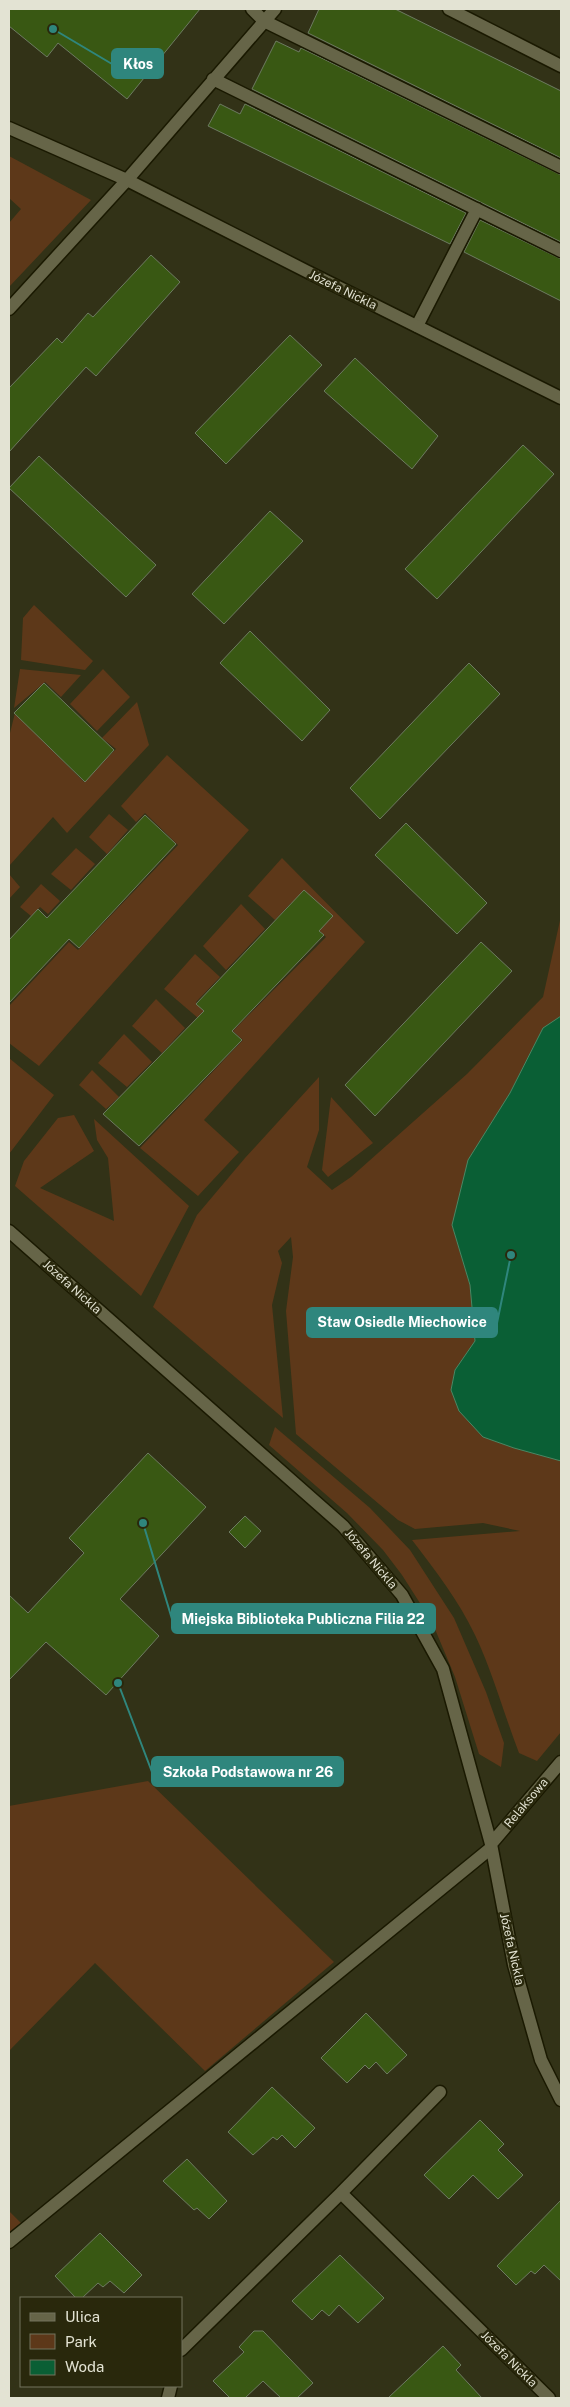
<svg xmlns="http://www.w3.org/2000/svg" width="570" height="2407" viewBox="0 0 570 2407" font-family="'Public Sans',sans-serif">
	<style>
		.green { fill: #5d3819 }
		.water { fill: #0a5f35; stroke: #4b8764 }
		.building { fill: #395813; stroke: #6d7b61 }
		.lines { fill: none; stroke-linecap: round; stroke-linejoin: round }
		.service-casing { stroke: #1a1901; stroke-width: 15 }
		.minor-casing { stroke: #1a1901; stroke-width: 15 }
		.service { stroke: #666548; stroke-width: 12 }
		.minor { stroke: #666548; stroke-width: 12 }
		.labels { text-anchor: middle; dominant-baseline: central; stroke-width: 5; stroke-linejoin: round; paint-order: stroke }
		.street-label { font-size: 12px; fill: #e3e3d3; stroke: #29280c }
		.leader { fill: none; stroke: #2f867d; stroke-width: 2 }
		.callout-dot { fill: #2f867d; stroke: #29280c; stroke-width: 2 }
		.callout { fill: #2f867d; stroke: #2f867d; stroke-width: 2 }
		.callout-label { font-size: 14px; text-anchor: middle; font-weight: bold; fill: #fff }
	</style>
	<rect width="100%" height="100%" fill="#323217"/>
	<path class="green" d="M 9,156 L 91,200 L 9,287 L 9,223 L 21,209 L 9,198 Z
		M 34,605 L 93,661 L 85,670 L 21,660 L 23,618 Z
		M 20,669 L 81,675 L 61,697 L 45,682 L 14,708 Z
		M 103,669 L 130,697 L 97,731 L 70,704 Z
		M 137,702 L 149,745 L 67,833 L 53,817 L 9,866 L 9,737 L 15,713 L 84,782 L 116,749 L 102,738 Z
		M 167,755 L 249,830 L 39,1066 L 9,1043 L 9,1006 L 69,942 L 78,950 L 178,845 L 145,813 L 136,822 L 121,806 Z
		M 109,814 L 128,830 L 107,854 L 89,837 Z
		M 76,848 L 95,864 L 71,890 L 51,874 Z
		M 282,858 L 365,942 L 204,1120 L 239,1152 L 198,1196 L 140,1148 L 243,1040 L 233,1031 L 326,937 L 291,903 L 275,920 L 248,896 Z
		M 9,874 L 20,887 L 9,899 Z
		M 41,884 L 60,901 L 48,914 L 40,907 L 31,916 L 20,907 Z
		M 241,904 L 265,929 L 226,970 L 203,946 Z
		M 561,916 L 561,1016 L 543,1028 L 510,1093 L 452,1225 L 470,1285 L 475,1341 L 455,1370 L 483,1437 L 514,1448 L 561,1461 L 561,1732 L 537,1761 L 519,1753 C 504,1714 493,1673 475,1635 C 459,1601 435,1570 412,1540 L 520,1531 L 483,1523 L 415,1529 L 398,1520 L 296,1434 L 286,1311 L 293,1257 L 291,1237 L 278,1251 L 282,1263 L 272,1305 L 283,1418 L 153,1307 L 197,1215 L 245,1158 L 319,1077 L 319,1130 L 307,1167 L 332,1190 L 351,1177 L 467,1074 L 543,997 Z
		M 195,954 L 220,977 L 196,1002 L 204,1011 L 198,1018 L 164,989 Z
		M 156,999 L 185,1028 L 162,1053 L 132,1026 Z
		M 124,1034 L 152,1062 L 127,1087 L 98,1063 Z
		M 9,1058 L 54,1095 L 9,1154 Z
		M 92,1070 L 119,1097 L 106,1109 L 79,1085 Z
		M 331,1097 L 373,1143 L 328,1177 L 322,1170 Z
		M 74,1115 L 94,1151 L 40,1188 L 114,1221 L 108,1158 L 97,1140 L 94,1119 L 189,1206 L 141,1296 L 15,1186 L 24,1161 L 58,1118 Z
		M 275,1427 L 370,1508 L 410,1550 L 454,1618 L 486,1692 L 504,1743 L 501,1767 L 479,1754 L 455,1677 L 432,1622 L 402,1575 L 383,1550 L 347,1513 L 269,1445 Z
		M 148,1781 L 334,1962 L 205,2071 L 95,1963 L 9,2051 L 9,1806 Z
		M 9,2211 L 21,2223 L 9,2232 Z"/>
	<path class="water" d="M 561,1016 L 561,1461 L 514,1448 L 483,1437 L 459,1411 L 451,1390 L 455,1370 L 475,1341 L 470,1285 L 452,1225 L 468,1160 L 510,1093 L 543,1028 Z"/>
	<path class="building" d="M 9,9 L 200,9 L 127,99 L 58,43 L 47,57 L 9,26 Z
		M 319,9 L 395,9 L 561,91 L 561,158 L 308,33 Z
		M 276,41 L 299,52 L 301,48 L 561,175 L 561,242 L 252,89 Z
		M 220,104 L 240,114 L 245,104 L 466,213 L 450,244 L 208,126 Z
		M 480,220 L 561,259 L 561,301 L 464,252 Z
		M 151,255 L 180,282 L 96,376 L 86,367 L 9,452 L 9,388 L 57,338 L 62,343 L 88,313 L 93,317 Z
		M 290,335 L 322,365 L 226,464 L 195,433 Z
		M 355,358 L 438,436 L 412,469 L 324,391 Z
		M 523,445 L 554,474 L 437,599 L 405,569 Z
		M 39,456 L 156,565 L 126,597 L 9,488 Z
		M 270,511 L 303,541 L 224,624 L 192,594 Z
		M 250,631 L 330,710 L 302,741 L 220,663 Z
		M 469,663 L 500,694 L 380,819 L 350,788 Z
		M 44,683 L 114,750 L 85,782 L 14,713 Z
		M 145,815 L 176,844 L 79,948 L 69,939 L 9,1003 L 9,940 L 38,909 L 47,918 Z
		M 406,823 L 487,903 L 457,934 L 375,855 Z
		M 304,890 L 333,916 L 319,931 L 324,935 L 232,1031 L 242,1040 L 139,1146 L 103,1114 L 204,1011 L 196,1004 Z
		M 481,942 L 512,971 L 375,1116 L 345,1085 Z
		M 148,1453 L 206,1507 L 120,1599 L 159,1636 L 106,1695 L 46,1642 L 9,1680 L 9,1595 L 28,1613 L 84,1553 L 69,1538 Z
		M 245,1516 L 261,1531 L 245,1548 L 229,1532 Z
		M 366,2013 L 407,2055 L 387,2074 L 376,2062 L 369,2069 L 365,2065 L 347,2083 L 321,2058 Z
		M 272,2087 L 315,2128 L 295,2148 L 282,2135 L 277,2140 L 273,2137 L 253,2155 L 228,2132 Z
		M 480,2120 L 504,2144 L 498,2150 L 523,2175 L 498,2199 L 473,2175 L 449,2199 L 424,2175 Z
		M 187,2159 L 227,2201 L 209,2219 L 197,2208 L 194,2210 L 163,2181 Z
		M 561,2200 L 561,2281 L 544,2265 L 535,2274 L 531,2271 L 516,2285 L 497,2266 Z
		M 100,2233 L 142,2275 L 124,2293 L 110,2281 L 103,2287 L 98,2283 L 82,2298 L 76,2298 L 55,2276 Z
		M 340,2255 L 384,2298 L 358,2323 L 339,2305 L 329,2316 L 322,2310 L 312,2320 L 292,2301 Z
		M 254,2331 L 263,2331 L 313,2383 L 297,2398 L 281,2398 L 263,2381 L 245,2398 L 230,2398 L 213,2381 L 244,2352 L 239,2347 Z
		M 443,2346 L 461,2365 L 456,2370 L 482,2398 L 388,2398 Z"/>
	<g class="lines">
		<defs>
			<path id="service" d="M 252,9 L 264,21 L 561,167
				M 449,9 L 561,66
				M 213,79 L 561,251
				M 127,180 L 275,9
				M 417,326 L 477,209
				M 9,2242 L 491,1848"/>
			<path id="minor" d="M 9,128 L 127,180 L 306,271 L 561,398
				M 9,309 L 127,180
				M 9,1231 L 343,1526 L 402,1595 L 443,1669 L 491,1844 L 514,1965 L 541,2060 L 561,2100
				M 491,1844 L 561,1762
				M 341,2193 L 440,2092
				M 181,2350 L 341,2193 L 549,2398
				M 168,2398 L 171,2386"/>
		</defs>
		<use href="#service" class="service-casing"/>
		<use href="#minor" class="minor-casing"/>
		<use href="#service" class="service"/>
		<use href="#minor" class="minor"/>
	</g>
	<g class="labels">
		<g class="street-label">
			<text transform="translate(343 290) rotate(26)">Józefa Nickla</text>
			<text transform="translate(72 1287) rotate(42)">Józefa Nickla</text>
			<text transform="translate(371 1559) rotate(50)">Józefa Nickla</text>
			<text transform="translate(526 1803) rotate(-50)">Relaksowa</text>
			<text transform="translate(512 1949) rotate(77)">Józefa Nickla</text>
			<text transform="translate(509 2359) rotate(45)">Józefa Nickla</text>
		</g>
	</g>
	<path class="leader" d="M53 29L112 64M511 1255L497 1323M143 1523L172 1619M118 1683L152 1772"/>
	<g class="callout-dot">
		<circle cx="53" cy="29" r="5"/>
		<circle cx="511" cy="1255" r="5"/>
		<circle cx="143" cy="1523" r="5"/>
		<circle cx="118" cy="1683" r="5"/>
	</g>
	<g class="callout">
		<rect x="112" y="49" width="51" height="29" rx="5"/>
		<rect x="307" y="1308" width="190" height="29" rx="5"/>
		<rect x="172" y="1604" width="263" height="29" rx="5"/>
		<rect x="152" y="1757" width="191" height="29" rx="5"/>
	</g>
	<g class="callout-label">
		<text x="138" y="69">Kłos</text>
		<text x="402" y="1327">Staw Osiedle Miechowice</text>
		<text x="303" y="1624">Miejska Biblioteka Publiczna Filia 22</text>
		<text x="248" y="1777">Szkoła Podstawowa nr 26</text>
	</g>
	<rect width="570" height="2407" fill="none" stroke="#e3e3d3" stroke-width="20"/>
	<rect x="20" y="2297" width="162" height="90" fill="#29280c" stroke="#73735c"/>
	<rect x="30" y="2313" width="25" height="8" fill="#666548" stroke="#73735c"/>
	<text x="65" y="2322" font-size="15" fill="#e3e3d3">Ulica</text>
	<rect x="30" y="2334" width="25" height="15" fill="#5d3819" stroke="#73735c"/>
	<text x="65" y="2347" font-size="15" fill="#e3e3d3">Park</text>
	<rect x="30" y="2360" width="25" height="15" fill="#0a5f35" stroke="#73735c"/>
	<text x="65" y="2372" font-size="15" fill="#e3e3d3">Woda</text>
</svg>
